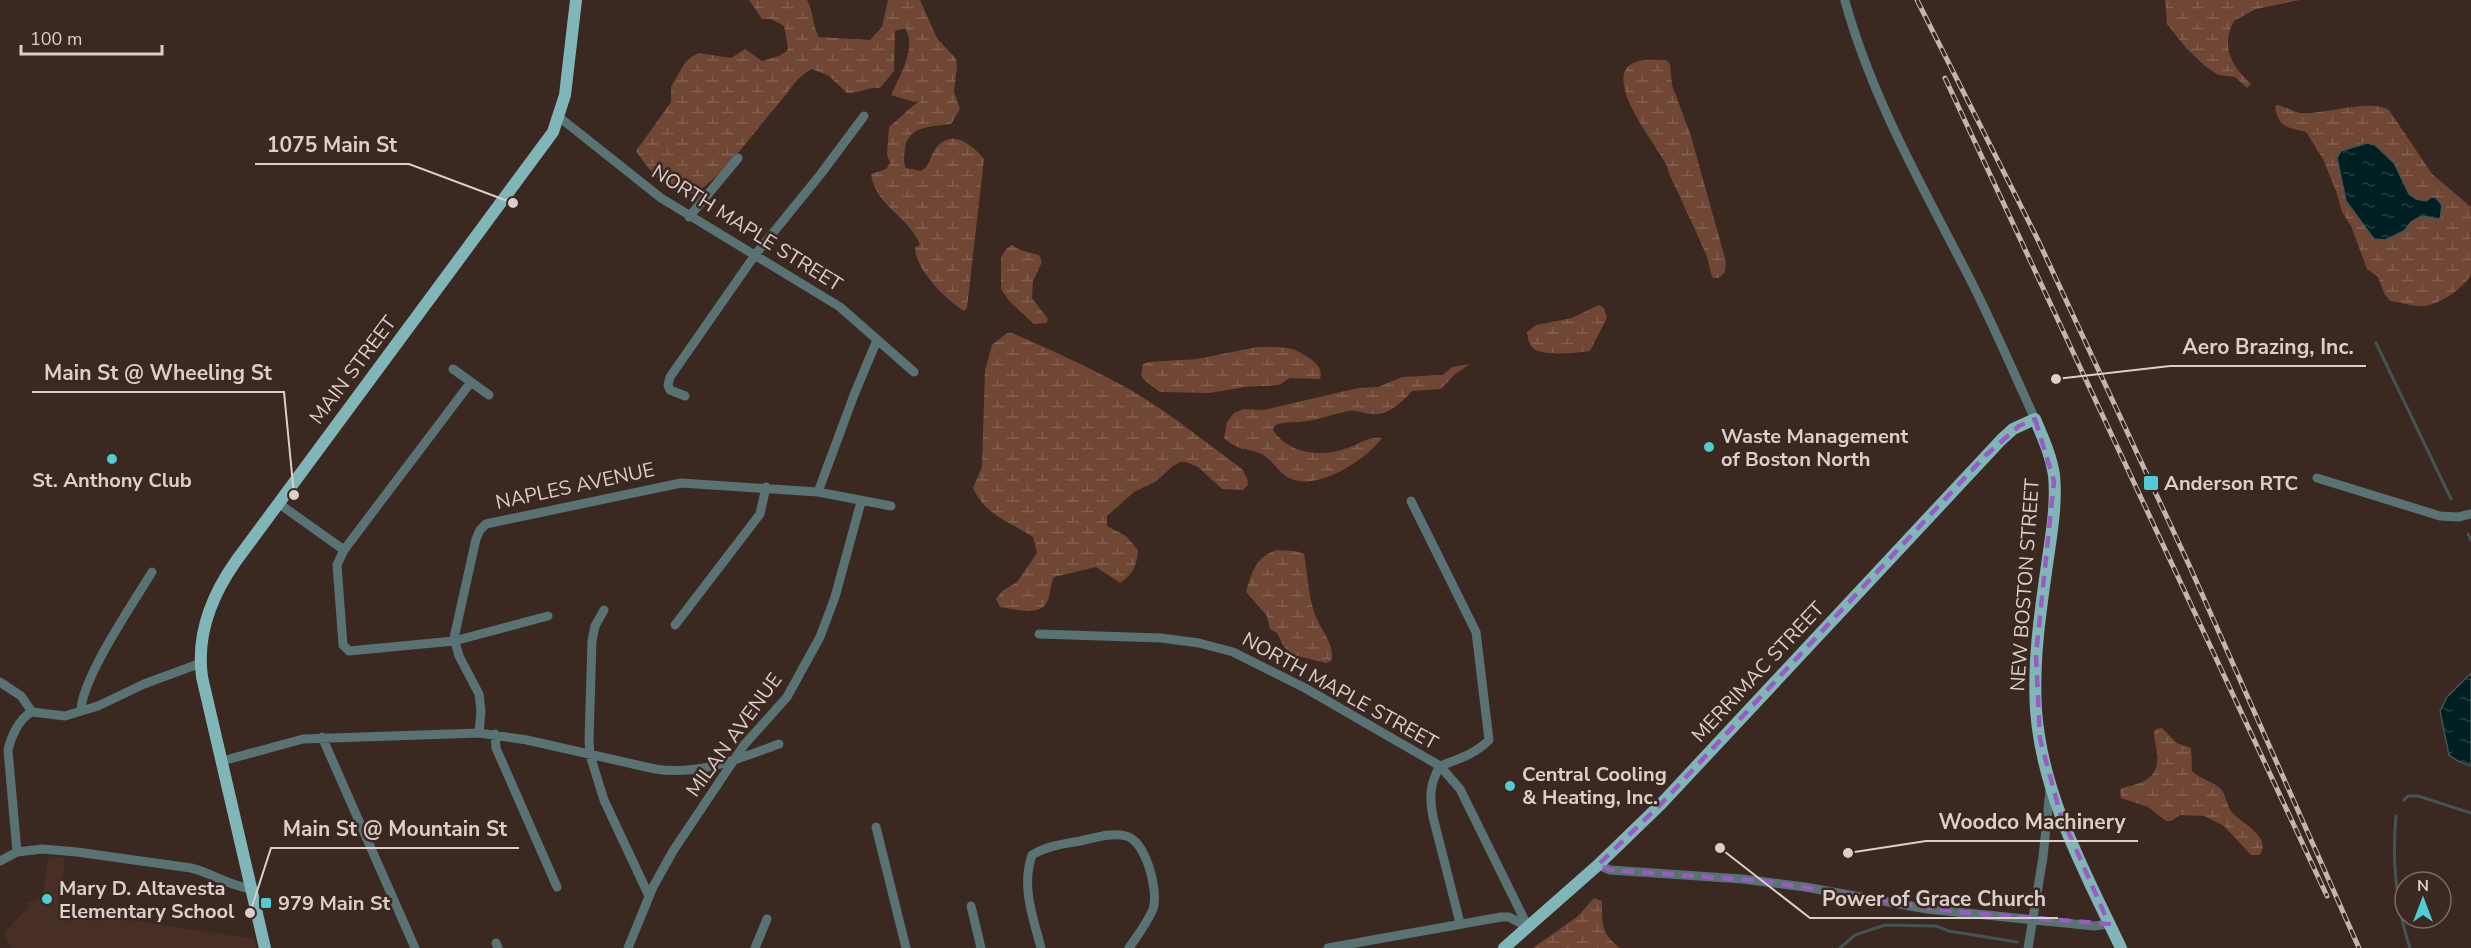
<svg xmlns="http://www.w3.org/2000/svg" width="2471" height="948" viewBox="0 0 2471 948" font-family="'Nunito Sans',sans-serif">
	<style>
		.built { fill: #472f25 }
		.wetland { fill: url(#wetland-marsh) }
		.water { fill: url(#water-ripples); stroke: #425454; stroke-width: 1.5 }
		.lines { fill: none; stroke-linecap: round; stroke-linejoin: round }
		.stream { stroke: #425454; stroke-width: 3 }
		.minor { stroke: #597273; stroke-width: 9 }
		.major { stroke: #81b6b9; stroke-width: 12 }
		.rail-casing { stroke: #c2b5b0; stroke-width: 5 }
		.rail { stroke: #3a2821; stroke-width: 3; stroke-dasharray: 9; stroke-linecap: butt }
		.marked { fill: none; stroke: #985dc2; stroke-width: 4.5; stroke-dasharray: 12 8; stroke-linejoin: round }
		.poi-dot { fill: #51ccd4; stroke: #3a2821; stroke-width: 2 }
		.labels { text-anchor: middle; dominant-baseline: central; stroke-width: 5; stroke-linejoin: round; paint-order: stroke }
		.street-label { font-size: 20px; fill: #dbcfca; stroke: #3a2821 }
		.poi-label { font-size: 20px; font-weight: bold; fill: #dbcfca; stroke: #3a2821; text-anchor: start }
		.leader { fill: none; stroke: #dbcfca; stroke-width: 2 }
		.callout-dot { fill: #dbcfca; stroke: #3a2821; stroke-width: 2 }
		.callout-label { font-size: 21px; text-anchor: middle; font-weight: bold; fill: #dbcfca; stroke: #3a2821; stroke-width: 5; stroke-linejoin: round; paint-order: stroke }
	</style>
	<defs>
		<pattern id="wetland-marsh" width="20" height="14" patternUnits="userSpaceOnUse" patternTransform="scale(1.5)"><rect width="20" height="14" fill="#704635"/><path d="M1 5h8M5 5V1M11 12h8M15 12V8" fill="none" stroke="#846051"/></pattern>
		<pattern id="water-ripples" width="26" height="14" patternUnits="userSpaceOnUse" patternTransform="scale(1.5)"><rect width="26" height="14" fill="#001f22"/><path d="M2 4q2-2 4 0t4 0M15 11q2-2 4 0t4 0" fill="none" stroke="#253e41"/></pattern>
	</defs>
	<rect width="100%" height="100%" fill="#3a2821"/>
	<path class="built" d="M 48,856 L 65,858 L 59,909 L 254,939 L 256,948 L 11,948 L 4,933 L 29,907 L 26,903 L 43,896 Z"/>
	<path class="wetland" d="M 749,0 L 807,0 C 814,12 812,25 819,37 L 870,40 L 882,27 L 888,0 L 920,0 L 937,38 L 956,59 L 957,67 L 954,92 L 960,109 L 951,124 C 931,127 908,125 905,149 C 904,157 903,161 906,168 L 921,171 C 933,163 928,158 936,148 C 953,128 972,145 984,159 L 967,308 L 964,311 C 947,301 914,268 915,247 L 920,245 C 910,217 875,206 871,174 L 886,169 L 890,163 L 887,154 L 889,127 C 900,119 908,108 920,101 L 914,102 L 891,95 C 900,76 917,47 905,28 L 895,31 L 894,71 L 880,88 C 867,87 860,93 847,93 L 829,76 L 812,69 C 796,77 791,89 780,102 C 753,132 729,171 694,194 C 663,190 653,175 636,151 L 671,102 L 671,87 L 684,64 L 691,57 L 699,53 L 731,58 L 745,49 L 762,61 L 779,56 L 787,51 L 788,47 L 784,26 L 771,19 L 762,19 Z
		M 2165,0 L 2300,0 L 2256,9 L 2234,21 C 2220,46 2232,67 2251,84 L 2247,88 L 2235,77 L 2218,75 L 2205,66 L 2186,48 L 2167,24 Z
		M 1666,60 L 1670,64 L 1672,85 L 1691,136 L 1726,262 L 1725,272 L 1719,278 L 1713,278 C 1709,270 1709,261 1705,252 C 1695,229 1684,206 1673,182 C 1669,175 1668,167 1664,161 C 1653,141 1615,94 1625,71 C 1631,57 1653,60 1666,60 Z
		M 2278,105 C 2286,107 2293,112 2300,113 C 2324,115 2370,98 2389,110 L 2432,174 L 2471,207 L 2471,275 C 2462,289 2441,304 2424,306 C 2413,307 2401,302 2390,301 L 2384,293 L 2378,277 L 2367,269 L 2351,226 L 2342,212 L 2336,191 L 2323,159 L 2306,132 C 2289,127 2278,129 2275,106 Z
		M 1012,245 L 1020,250 L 1039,255 L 1042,262 L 1033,281 L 1032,298 L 1048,319 L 1047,323 L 1034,324 L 1010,302 L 1001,289 L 1001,257 L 1006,249 Z
		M 1599,305 L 1604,308 L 1607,318 L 1590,351 C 1579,353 1542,356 1534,349 C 1528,344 1528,338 1527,332 L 1536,325 L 1572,318 Z
		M 1007,333 L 1012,333 C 1051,350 1091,368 1129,389 C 1169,412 1205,442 1242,469 L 1247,478 L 1248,485 L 1243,490 L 1222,489 L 1198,467 L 1186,462 L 1180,462 L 1173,466 L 1155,482 L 1134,492 L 1107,516 L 1107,526 L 1126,536 L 1138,550 C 1137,565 1133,575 1120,583 L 1096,567 L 1054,577 C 1050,585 1051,594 1047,602 C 1040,617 1013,609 1000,607 L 996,599 L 1002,591 L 1017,582 L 1037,553 L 1033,537 C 1010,522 985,515 973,488 L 982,467 L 985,370 L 992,345 Z
		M 1257,347 C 1267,347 1288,346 1295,350 C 1307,356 1325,365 1320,379 L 1290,378 L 1279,385 L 1245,387 L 1209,393 L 1160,392 L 1144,380 L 1141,375 L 1143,364 L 1149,362 L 1197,359 Z
		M 1470,364 L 1454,375 L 1441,389 L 1412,391 C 1402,402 1389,416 1372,414 C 1364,414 1358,410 1349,411 C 1335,413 1322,419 1308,421 C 1297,423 1286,421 1275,425 L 1273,430 C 1289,455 1324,458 1350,447 C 1361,443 1370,436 1382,438 C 1366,460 1317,492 1289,478 C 1278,473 1272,459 1261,454 C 1246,447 1239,452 1224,438 L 1227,422 L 1234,413 L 1244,409 L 1264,410 L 1358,388 L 1378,387 L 1402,377 L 1443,375 L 1452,367 Z
		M 1277,550 L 1295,551 L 1304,554 C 1308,575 1308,597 1316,617 C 1321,630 1336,646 1331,661 L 1326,663 L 1293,655 L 1284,647 L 1277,633 L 1270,629 L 1267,616 L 1246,592 C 1252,572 1256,556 1277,550 Z
		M 2162,728 L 2177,743 L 2191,748 L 2192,771 C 2200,779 2214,782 2221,789 C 2226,795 2226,804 2231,811 C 2240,823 2272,835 2260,855 L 2251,855 L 2224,826 L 2204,816 L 2180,815 L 2171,821 L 2166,821 L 2148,807 L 2121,798 L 2120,790 L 2122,788 C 2144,783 2160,778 2157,752 C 2156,745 2154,739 2154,732 L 2156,729 Z
		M 1594,898 L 1602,901 C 1602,923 1601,934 1620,948 L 1533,948 L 1578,916 Z"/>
	<path class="water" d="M 2367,143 L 2375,145 L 2394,163 L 2409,194 L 2416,199 L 2426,201 L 2432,197 L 2436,198 L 2442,205 L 2440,219 L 2421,216 L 2411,222 L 2404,231 L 2385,240 L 2374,239 L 2346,201 L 2337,158 L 2341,151 Z
		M 2471,673 L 2471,766 L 2458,761 L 2449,755 L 2440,711 L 2447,697 Z"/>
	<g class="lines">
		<path class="stream" d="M 2376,343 L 2451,499
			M 2468,534 L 2471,540
			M 2404,800 L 2408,796 L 2418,796 L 2471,813
			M 2396,816 C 2392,860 2396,906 2410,948
			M 1840,948 L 1855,935 L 1885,925 L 1936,926 L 1949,931 L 2017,942"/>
		<path class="minor" d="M 1845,1 C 1872,98 1922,186 1968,275 C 1992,322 2013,371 2035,419
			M 559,117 L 661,198 L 840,307 L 914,372
			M 689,217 L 738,158
			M 471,382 L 489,395
			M 685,396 L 670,390 L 668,385 L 670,377 L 755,255 L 820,175 L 864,116
			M 2317,478 L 2440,516 L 2458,517 L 2471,514
			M 818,492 L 854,395 L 877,340
			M 1411,501 L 1476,632 L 1489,740 C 1475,754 1459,759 1440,766 C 1430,783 1429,797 1433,817 L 1460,923
			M 278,503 L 344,550 L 337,565 L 343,645 L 349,651 L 454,641 L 548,616
			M 344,550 L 471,382 L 453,369
			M 604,610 L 595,626 L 592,641 L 589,740 L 590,755 L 604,800 L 649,896
			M 675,625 L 760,514 L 766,487
			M 1039,634 L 1161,638 L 1199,643 L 1233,652 L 1305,688 L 1440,766 L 1460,789 L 1528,927
			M 0,682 L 21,696 L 32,712
			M 81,711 C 81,679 134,602 152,572
			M 32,712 L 65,716 L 98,706 L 144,684 L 201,663
			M 479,733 L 481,711 L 479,694 L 459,656 L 454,638 L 476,539 L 480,530 L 486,524 L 681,483 L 818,492 L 891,506
			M 495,734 L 496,748 L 557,887
			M 322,737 L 415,948
			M 222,761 L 303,739 L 479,733 L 527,740 L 655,769 C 699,776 738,759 779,744
			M 876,827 L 906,948
			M 17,852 L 8,750 C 11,737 19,718 32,712
			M 0,861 L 17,852 L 42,849 L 77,852 L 191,868 C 212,873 231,887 253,889
			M 1598,865 L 1610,870 L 1742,879 L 1805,887 L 1927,909 L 2094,926 L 2109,924
			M 971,906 L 981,948
			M 496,943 L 498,948
			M 628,948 L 653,887 L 673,851 L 744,745 L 787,697 L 820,637 L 835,597 L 861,502
			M 755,948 L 767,919
			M 1041,948 C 1033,917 1021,887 1032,855 C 1047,846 1063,844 1080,841 C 1094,838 1112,832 1126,836 C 1146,841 1159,891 1153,909 C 1148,922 1137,936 1129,948
			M 1328,948 L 1501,917 L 1509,917 L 1528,927
			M 2028,948 L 2043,857 L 2050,790"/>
		<path class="major" d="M 265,948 L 202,677 C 196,634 212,595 236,561 L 553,132 L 565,95 L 576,0
			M 1504,948 L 1598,865 L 1661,804 L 2001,440 L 2013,429 L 2035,419 C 2043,438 2051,455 2054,475 C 2057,505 2051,536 2047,565 C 2040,614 2033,661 2036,710 C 2042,795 2085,872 2121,948"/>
		<defs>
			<path id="rail" d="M 1917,0 L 2038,240 L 2190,567 L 2359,948
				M 1945,78 L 2327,896"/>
		</defs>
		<use href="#rail" class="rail-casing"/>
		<use href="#rail" class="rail"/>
	</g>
	<path class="marked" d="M 2035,419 L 2054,481 L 2036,655 L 2040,739 L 2060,813 L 2109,924 L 1958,912 L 1763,881 L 1610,870 L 1598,865 L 1661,804 L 1986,455 L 2019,426 Z"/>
	<g class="poi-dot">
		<circle cx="1709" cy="447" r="6"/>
		<circle cx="112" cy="459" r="6"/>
		<rect x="2143" y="475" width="16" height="16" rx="3"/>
		<circle cx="1510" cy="786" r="6"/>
		<circle cx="47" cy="899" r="6"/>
		<rect x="260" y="897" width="12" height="12" rx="3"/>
	</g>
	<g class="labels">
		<g class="street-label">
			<text transform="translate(747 228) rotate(32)">NORTH MAPLE STREET</text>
			<text transform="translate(353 370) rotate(-53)">MAIN STREET</text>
			<text transform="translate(575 486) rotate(-12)">NAPLES AVENUE</text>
			<text transform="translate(2025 585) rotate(-86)">NEW BOSTON STREET</text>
			<text transform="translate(1758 672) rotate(-47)">MERRIMAC STREET</text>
			<text transform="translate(1340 691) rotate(29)">NORTH MAPLE STREET</text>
			<text transform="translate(734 735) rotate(-54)">MILAN AVENUE</text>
		</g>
		<g class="poi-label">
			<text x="1721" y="436">Waste Management<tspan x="1721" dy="23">of Boston North</tspan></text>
			<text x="112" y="480" text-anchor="middle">St. Anthony Club</text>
			<text x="2164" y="483">Anderson RTC</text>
			<text x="1522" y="774">Central Cooling<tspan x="1522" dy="23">&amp; Heating, Inc.</tspan></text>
			<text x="59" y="888">Mary D. Altavesta<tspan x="59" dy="23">Elementary School</tspan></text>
			<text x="278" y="903">979 Main St</text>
		</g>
	</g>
	<path class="leader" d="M513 203L409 164H255M2056 379L2170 366H2366M294 495L284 392H32M1848 853L1926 841H2138M250 913L271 848H519M1720 848L1810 918H2058"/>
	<g class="callout-dot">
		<circle cx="513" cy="203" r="6"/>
		<circle cx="2056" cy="379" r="6"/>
		<circle cx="294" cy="495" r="6"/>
		<circle cx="1848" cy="853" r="6"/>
		<circle cx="250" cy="913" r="6"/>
		<circle cx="1720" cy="848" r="6"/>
	</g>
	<g class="callout-label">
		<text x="332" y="152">1075 Main St</text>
		<text x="2268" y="354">Aero Brazing, Inc.</text>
		<text x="158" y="380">Main St @ Wheeling St</text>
		<text x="2032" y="829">Woodco Machinery</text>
		<text x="395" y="836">Main St @ Mountain St</text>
		<text x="1934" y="906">Power of Grace Church</text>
	</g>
	<g transform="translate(2423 900)"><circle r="28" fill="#3a2821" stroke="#7a6b65" stroke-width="1.5"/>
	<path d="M0-4.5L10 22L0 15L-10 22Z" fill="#51ccd4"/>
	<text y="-9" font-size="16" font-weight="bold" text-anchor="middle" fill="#dbcfca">N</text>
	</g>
	<path d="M21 45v9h141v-9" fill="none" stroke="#dbcfca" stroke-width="3"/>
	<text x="30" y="45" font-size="18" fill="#dbcfca" stroke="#3a2821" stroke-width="4.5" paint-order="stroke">100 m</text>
</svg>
